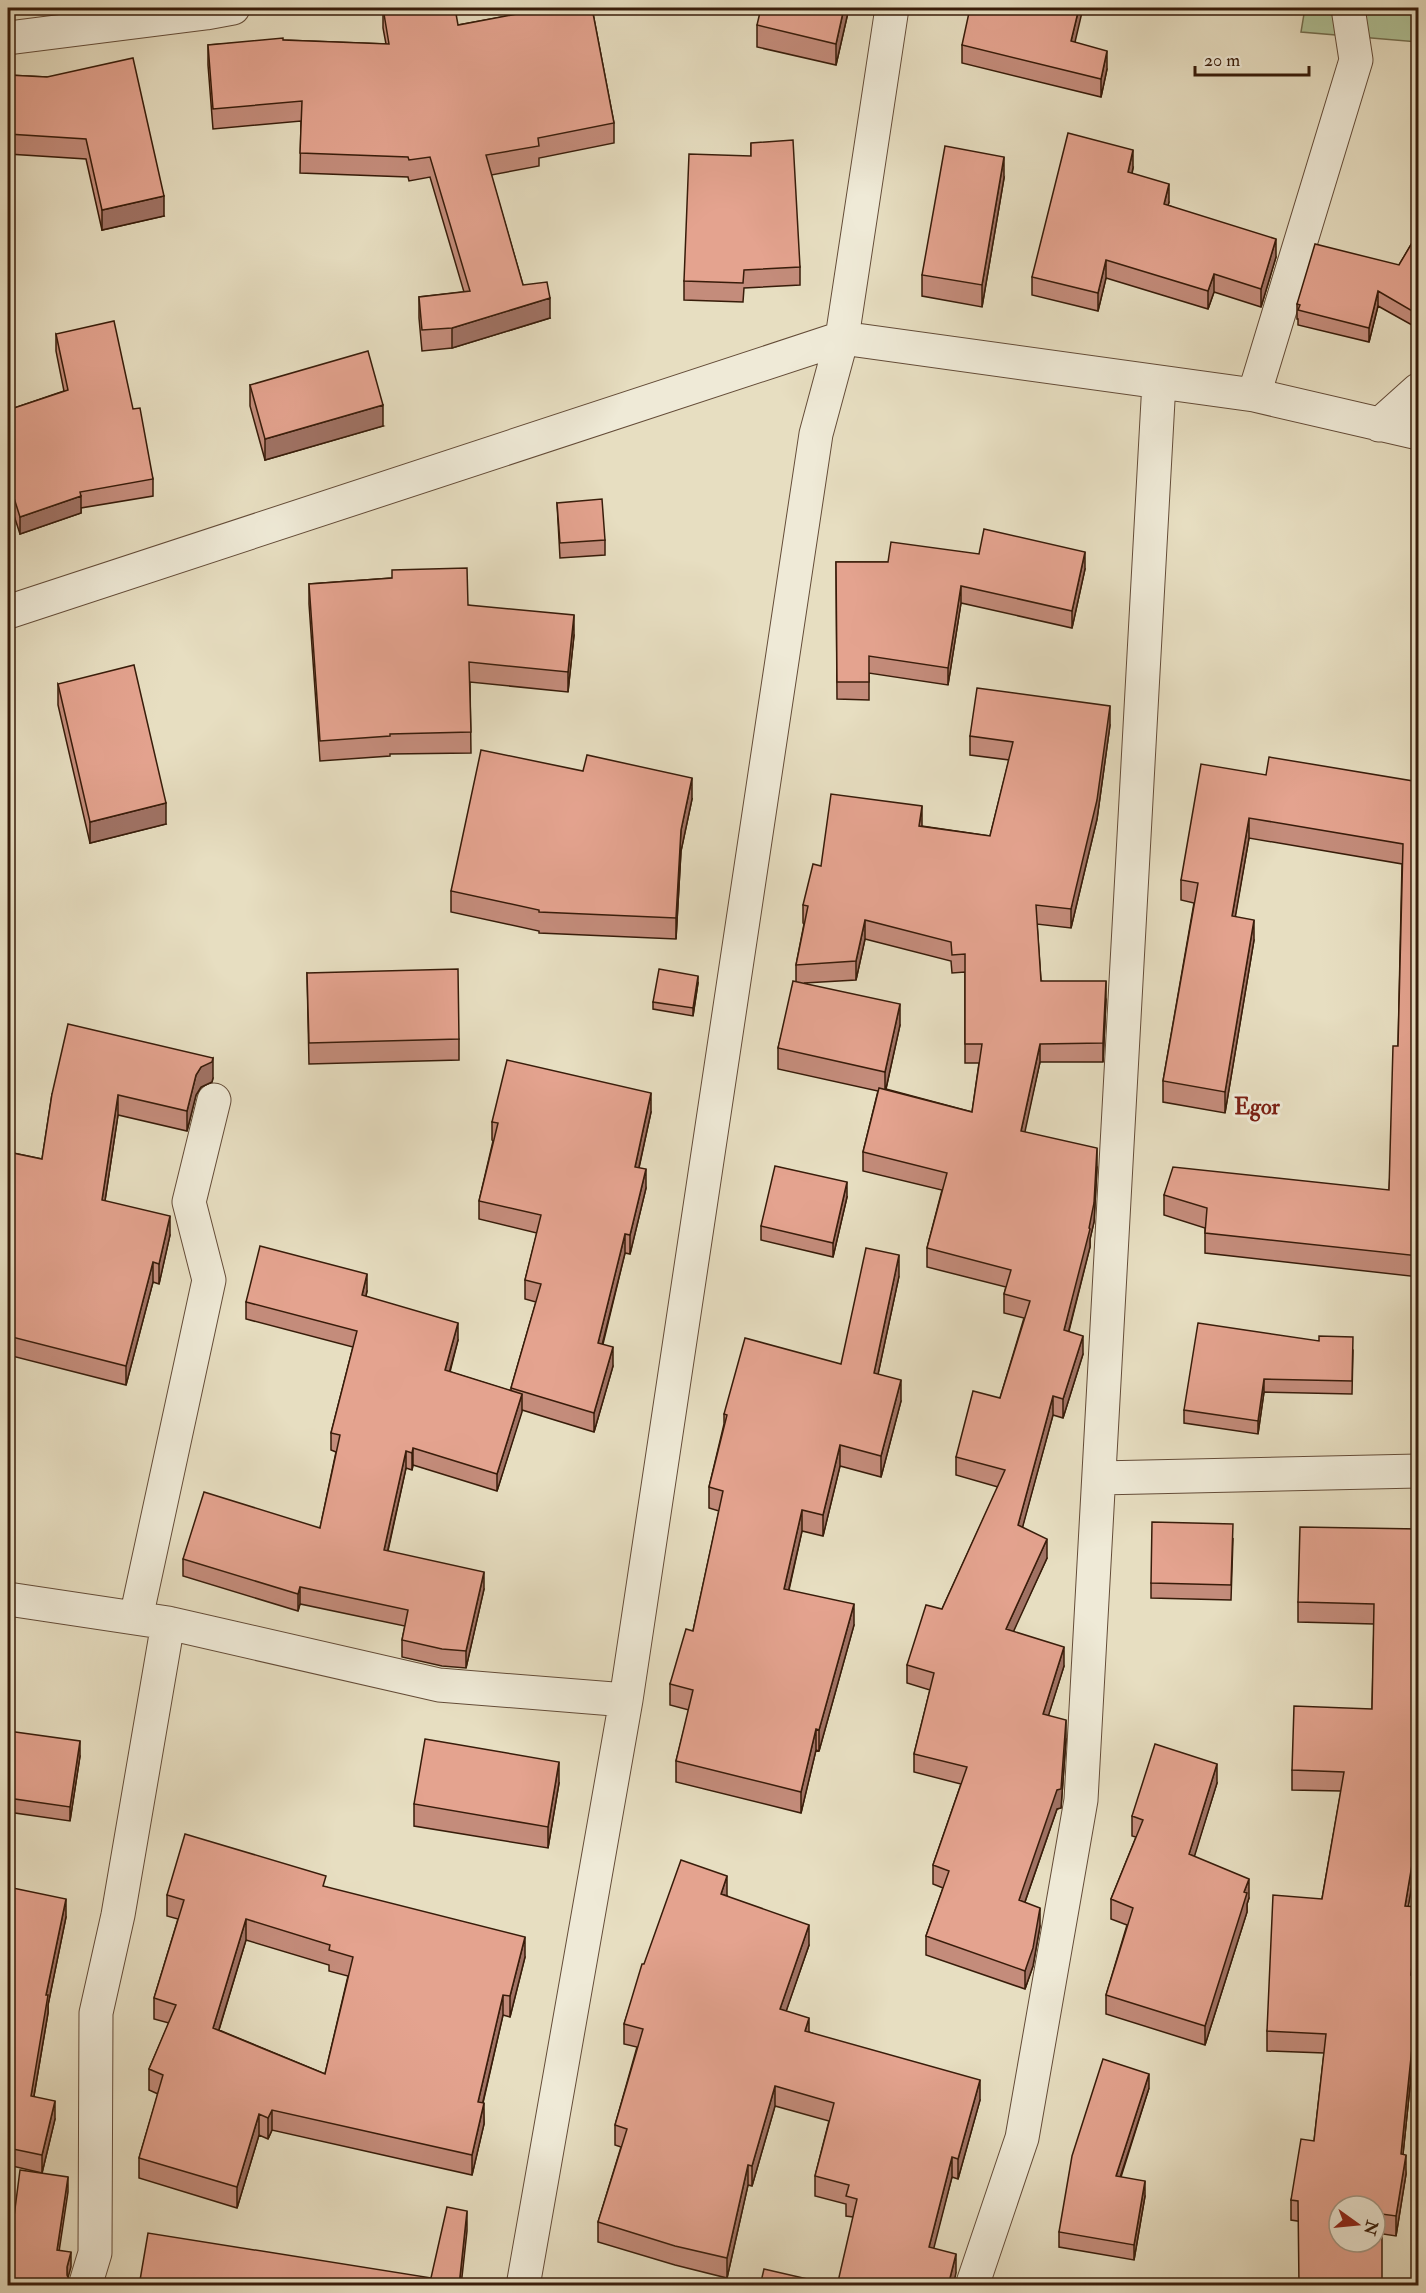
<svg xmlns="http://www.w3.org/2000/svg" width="1426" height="2293" viewBox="0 0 1426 2293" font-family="'IM FELL Double Pica',serif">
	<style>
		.green { fill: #b0c297; stroke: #746f50; stroke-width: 1.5 }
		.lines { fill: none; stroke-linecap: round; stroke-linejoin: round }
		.street-casing { stroke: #644c38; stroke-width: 35 }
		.street { stroke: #efead7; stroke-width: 33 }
		.wall { fill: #c48c7b; stroke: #381c0a; stroke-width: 1.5; fill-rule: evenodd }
		.shaded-wall { fill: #a07264; stroke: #381c0a; stroke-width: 1.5 }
		.building { fill: #e4a38f; stroke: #381c0a; stroke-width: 1.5; fill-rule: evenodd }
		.labels { text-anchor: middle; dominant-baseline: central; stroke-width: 6; stroke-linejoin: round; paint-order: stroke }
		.quarter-label { font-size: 22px; font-weight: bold; fill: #7a1f14; stroke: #efead7 }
	</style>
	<rect width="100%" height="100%" fill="#e7dec1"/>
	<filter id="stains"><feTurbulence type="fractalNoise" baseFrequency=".00333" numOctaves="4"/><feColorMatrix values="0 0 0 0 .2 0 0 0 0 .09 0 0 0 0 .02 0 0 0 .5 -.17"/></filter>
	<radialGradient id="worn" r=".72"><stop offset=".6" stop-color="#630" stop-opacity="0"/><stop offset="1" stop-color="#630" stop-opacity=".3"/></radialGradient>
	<path class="green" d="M 1305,8 L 1418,8 L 1418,42 L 1301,32 Z"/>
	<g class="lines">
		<defs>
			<path id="street" d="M 8,38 L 206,13 L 233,8
				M 1254,395 L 1356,60 L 1348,8
				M 1379,425 L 1418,390
				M 8,612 L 842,338 L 1254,395 L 1418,433
				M 1099,1478 L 1418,1471
				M 8,1599 L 168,1623 L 439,1685 L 626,1700
				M 136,1618 L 209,1280 L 189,1202 L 214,1100
				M 85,2286 L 95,2253 L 96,2013 L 118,1915 L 168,1623
				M 523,2286 L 626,1700 L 816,434 L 842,338 L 892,8
				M 972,2286 L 1022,2138 L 1081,1800 L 1159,382"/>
		</defs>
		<use href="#street" class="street-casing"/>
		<use href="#street" class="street"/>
	</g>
	<path class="wall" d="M 383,8 L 458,25 L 524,13 L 524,8 L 592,8 L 614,123 L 614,143 L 539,158 L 539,166 L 491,175 L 523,285 L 550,318 L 452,348 L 422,351 L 419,318 L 419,297 L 464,292 L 430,177 L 409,181 L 408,177 L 300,173 L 301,121 L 213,129 L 208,65 L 208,45 L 283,40 L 386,44 L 383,28 Z
		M 849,8 L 836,65 L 757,47 L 757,25 Z
		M 1075,42 L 1107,69 L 1101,97 L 962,63 L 962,45 Z
		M 8,75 L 47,77 L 164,216 L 102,230 L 86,159 L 8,154 Z
		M 751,143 L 800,267 L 800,285 L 744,288 L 743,302 L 684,300 L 684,281 L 751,156 Z
		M 1133,168 L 1132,174 L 1169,202 L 1168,205 L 1276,257 L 1261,307 L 1214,292 L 1208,309 L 1106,278 L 1098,311 L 1032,295 L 1032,277 Z
		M 1004,178 L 982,307 L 922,296 L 922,275 Z
		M 1419,231 L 1419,329 L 1378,306 L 1369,342 L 1298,325 L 1298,319 L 1297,319 L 1297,304 L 1399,265 Z
		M 56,334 L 133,409 L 153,479 L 153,496 L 81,508 L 81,513 L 20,534 L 8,497 L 8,410 L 64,391 L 56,351 Z
		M 250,385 L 383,426 L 265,460 L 250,406 Z
		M 557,503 L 605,540 L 605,555 L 560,558 Z
		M 979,554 L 1085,569 L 1072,628 L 961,603 L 948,685 L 869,673 L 869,700 L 837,699 L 836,562 L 888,562 Z
		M 392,578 L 468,605 L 574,635 L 568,692 L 470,682 L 471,753 L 390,754 L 390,756 L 320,761 L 309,604 L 309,584 Z
		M 58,684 L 166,824 L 90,843 L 58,705 Z
		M 1110,725 L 1097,819 L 1071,928 L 1037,924 L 1041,981 L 1106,999 L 1103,1062 L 1040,1062 L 1024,1132 L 1097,1167 L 1094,1222 L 1090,1239 L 1090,1247 L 1069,1331 L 1083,1354 L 1063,1418 L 1053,1415 L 1022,1528 L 1047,1558 L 1013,1631 L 1064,1666 L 1048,1716 L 1066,1739 L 1061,1808 L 1057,1809 L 1025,1902 L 1040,1926 L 1033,1966 L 1025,1989 L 926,1955 L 926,1936 L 943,1888 L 933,1884 L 933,1865 L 961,1784 L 914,1772 L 914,1754 L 930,1690 L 907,1683 L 907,1665 L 942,1609 L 998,1487 L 956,1475 L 956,1457 L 1000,1398 L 1024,1318 L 1004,1313 L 1004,1294 L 1006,1287 L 927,1267 L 927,1248 L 942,1190 L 863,1171 L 863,1152 L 878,1091 L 778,1069 L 778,1048 L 796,982 L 796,965 L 804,924 L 803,923 L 803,905 L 922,826 L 990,836 L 1009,760 L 970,755 L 970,736 ZM 865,939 L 951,961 L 952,973 L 965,972 L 965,1063 L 979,1063 L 972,1112 L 886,1089 L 900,1025 L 804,983 L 856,980 Z
		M 1266,775 L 1419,782 L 1419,1277 L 1205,1253 L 1205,1228 L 1164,1215 L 1164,1195 L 1389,1190 L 1398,1046 L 1402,864 L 1249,838 L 1235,916 L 1254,940 L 1225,1113 L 1163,1102 L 1163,1081 L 1194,903 L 1181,900 L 1181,880 Z
		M 692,799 L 681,851 L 676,939 L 539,933 L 539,931 L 451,912 L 451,891 Z
		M 307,973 L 459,1039 L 459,1060 L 309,1064 Z
		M 698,983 L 693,1016 L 653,1009 L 653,1002 Z
		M 213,1078 L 212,1082 L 201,1087 L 196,1095 L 187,1131 L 118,1115 L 105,1201 L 170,1235 L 159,1284 L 153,1282 L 126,1385 L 8,1355 L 8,1152 L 42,1159 L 52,1094 Z
		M 651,1112 L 639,1168 L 646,1188 L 630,1254 L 625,1253 L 603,1344 L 613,1366 L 594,1432 L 522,1410 L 497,1491 L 413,1465 L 412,1470 L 406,1468 L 388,1551 L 484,1589 L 466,1668 L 442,1666 L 402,1657 L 402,1640 L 405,1626 L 300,1604 L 298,1611 L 183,1576 L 183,1559 L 320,1528 L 336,1452 L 331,1450 L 331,1433 L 353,1347 L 246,1319 L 246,1302 L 367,1291 L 366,1296 L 458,1340 L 450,1372 L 511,1391 L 511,1388 L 536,1302 L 525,1299 L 525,1280 L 537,1233 L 479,1219 L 479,1201 L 493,1141 L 492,1140 L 492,1122 Z
		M 847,1197 L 833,1257 L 761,1240 L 761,1226 Z
		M 899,1276 L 878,1374 L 901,1401 L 881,1477 L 840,1466 L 823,1536 L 802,1531 L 789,1590 L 854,1625 L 819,1751 L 816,1750 L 801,1813 L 676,1782 L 676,1761 L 689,1710 L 670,1705 L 670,1684 L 693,1631 L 719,1511 L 709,1508 L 709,1487 L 724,1424 L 724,1414 L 841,1364 Z
		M 1319,1341 L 1353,1350 L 1352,1394 L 1264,1392 L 1258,1434 L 1184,1423 L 1184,1410 Z
		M 1419,1529 L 1419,1843 L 1408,1906 L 1418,1927 L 1413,1975 L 1419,1976 L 1419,2057 L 1413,2057 L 1403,2154 L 1406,2174 L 1396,2236 L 1291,2220 L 1291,2200 L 1314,2141 L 1324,2053 L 1267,2051 L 1267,2031 L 1322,1899 L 1341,1791 L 1292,1790 L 1292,1770 L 1372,1709 L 1374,1624 L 1298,1622 L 1298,1602 Z
		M 1233,1539 L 1231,1600 L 1151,1598 L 1151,1583 Z
		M 8,1731 L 80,1756 L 70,1821 L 8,1812 Z
		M 559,1783 L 548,1848 L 414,1826 L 414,1804 Z
		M 1217,1783 L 1194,1856 L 1249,1898 L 1247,1904 L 1247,1912 L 1205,2045 L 1106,2014 L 1106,1995 L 1127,1925 L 1111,1919 L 1111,1899 L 1136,1837 L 1132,1836 L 1132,1816 Z
		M 8,1887 L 66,1917 L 48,2005 L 48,2013 L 34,2096 L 55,2119 L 42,2173 L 8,2165 Z
		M 326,1887 L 525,1957 L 510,2017 L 503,2015 L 483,2103 L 484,2124 L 472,2175 L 272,2130 L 268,2139 L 259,2135 L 237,2208 L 139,2178 L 139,2158 L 158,2094 L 149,2090 L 149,2069 L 169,2023 L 154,2019 L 154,1998 L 178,1919 L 167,1916 L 167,1895 ZM 246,1940 L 329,1965 L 329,1971 L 348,1976 L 325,2074 L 219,2030 Z
		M 727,1896 L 809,1945 L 786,2011 L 809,2032 L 980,2100 L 958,2179 L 952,2177 L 933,2248 L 956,2273 L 853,2217 L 846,2216 L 846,2204 L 815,2196 L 815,2176 L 829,2121 L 775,2106 L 752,2186 L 748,2185 L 727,2278 L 675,2265 L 598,2242 L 598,2222 L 621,2147 L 615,2145 L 615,2125 L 637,2047 L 624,2044 L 624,2024 L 644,1964 Z
		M 1149,2088 L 1121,2177 L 1145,2196 L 1134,2260 L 1059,2247 L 1059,2232 Z"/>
	<path class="shaded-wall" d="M 844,8 L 849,8 L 836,65 L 836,44 Z
		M 1079,8 L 1083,8 L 1071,59 L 1071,41 Z
		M 1107,51 L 1107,69 L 1101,97 L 1101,79 Z
		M 1133,150 L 1133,168 L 1128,190 L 1128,172 Z
		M 1004,157 L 1004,178 L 982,307 L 982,285 Z
		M 1169,184 L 1169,202 L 1164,222 L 1164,204 Z
		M 164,196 L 164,216 L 102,230 L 102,210 Z
		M 1276,239 L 1276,257 L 1261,307 L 1261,289 Z
		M 1106,260 L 1106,278 L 1098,311 L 1098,293 Z
		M 1214,274 L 1214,292 L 1208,309 L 1208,291 Z
		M 1378,291 L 1378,306 L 1369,342 L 1369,328 Z
		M 550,298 L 550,318 L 452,348 L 452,328 Z
		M 383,405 L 383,426 L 265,460 L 265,439 Z
		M 81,496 L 81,513 L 20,534 L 20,517 Z
		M 1085,552 L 1085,569 L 1072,628 L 1072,611 Z
		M 961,586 L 961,603 L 948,685 L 948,668 Z
		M 574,615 L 574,635 L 568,692 L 568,672 Z
		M 1110,706 L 1110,725 L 1097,819 L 1071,928 L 1071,909 Z
		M 692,778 L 692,799 L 681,851 L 676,939 L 676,918 L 681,830 Z
		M 166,803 L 166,824 L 90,843 L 90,822 Z
		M 922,806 L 922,825 L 919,845 L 919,826 Z
		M 1249,818 L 1249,838 L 1232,936 L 1232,916 Z
		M 865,920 L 865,939 L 856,980 L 856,961 Z
		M 1254,920 L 1254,940 L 1225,1113 L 1225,1092 Z
		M 698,976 L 698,983 L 693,1016 L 693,1008 Z
		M 1106,981 L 1106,999 L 1103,1062 L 1103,1043 Z
		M 900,1004 L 900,1025 L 885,1093 L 885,1072 Z
		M 1040,1044 L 1040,1062 L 1021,1150 L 1021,1131 Z
		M 213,1058 L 213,1078 L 212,1082 L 201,1087 L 196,1095 L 187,1131 L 187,1111 L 196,1075 L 201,1067 Z
		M 651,1093 L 651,1112 L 635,1185 L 635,1167 Z
		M 118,1095 L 118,1115 L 102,1220 L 102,1200 Z
		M 1097,1148 L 1097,1167 L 1094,1222 L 1090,1239 L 1090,1247 L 1064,1349 L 1064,1330 L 1089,1228 Z
		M 646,1169 L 646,1188 L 630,1254 L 630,1235 Z
		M 847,1182 L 847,1197 L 833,1257 L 833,1243 Z
		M 170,1216 L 170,1235 L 159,1284 L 159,1264 Z
		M 625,1234 L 625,1253 L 598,1361 L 598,1343 Z
		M 899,1255 L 899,1276 L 874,1393 L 874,1373 Z
		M 153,1262 L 153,1282 L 126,1385 L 126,1366 Z
		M 367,1274 L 367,1291 L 362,1312 L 362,1295 Z
		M 458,1323 L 458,1340 L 445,1388 L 445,1370 Z
		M 1083,1336 L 1083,1354 L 1063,1418 L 1063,1399 Z
		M 613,1347 L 613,1366 L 594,1432 L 594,1413 Z
		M 1264,1379 L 1264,1392 L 1258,1434 L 1258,1421 Z
		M 901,1380 L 901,1401 L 881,1477 L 881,1456 Z
		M 522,1394 L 522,1412 L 497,1491 L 497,1474 Z
		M 1053,1396 L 1053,1415 L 1018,1544 L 1018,1525 Z
		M 840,1445 L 840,1466 L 823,1536 L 823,1515 Z
		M 413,1448 L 413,1465 L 412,1470 L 412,1453 Z
		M 406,1451 L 406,1468 L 384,1567 L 384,1550 Z
		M 802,1510 L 802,1531 L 784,1610 L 784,1589 Z
		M 1047,1539 L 1047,1558 L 1006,1648 L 1006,1629 Z
		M 484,1572 L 484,1589 L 466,1668 L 466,1651 Z
		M 300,1587 L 300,1604 L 298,1611 L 298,1594 Z
		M 854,1604 L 854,1625 L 819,1751 L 819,1730 Z
		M 1064,1647 L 1064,1666 L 1043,1733 L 1043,1714 Z
		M 1066,1720 L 1066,1739 L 1061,1808 L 1057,1809 L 1019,1919 L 1019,1900 Z
		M 816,1729 L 816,1750 L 801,1813 L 801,1792 Z
		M 80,1741 L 80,1756 L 70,1821 L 70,1807 Z
		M 559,1762 L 559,1783 L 548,1848 L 548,1827 Z
		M 1217,1764 L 1217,1783 L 1189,1874 L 1189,1854 Z
		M 1419,1823 L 1419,1843 L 1405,1926 L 1405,1906 Z
		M 727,1876 L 727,1896 L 721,1894 Z
		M 1249,1879 L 1249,1898 L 1247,1904 L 1247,1912 L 1205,2045 L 1205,2026 L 1244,1892 Z
		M 66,1899 L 66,1917 L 48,2005 L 48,2013 L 31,2113 L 31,2096 L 46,1995 Z
		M 1418,1907 L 1418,1927 L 1411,1995 L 1411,1975 Z
		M 1040,1908 L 1040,1926 L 1033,1966 L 1025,1989 L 1025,1971 Z
		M 246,1919 L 246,1940 L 213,2049 L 213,2028 Z
		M 809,1925 L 809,1945 L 780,2029 L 780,2009 Z
		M 525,1937 L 525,1957 L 510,2017 L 510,1996 Z
		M 503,1995 L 503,2015 L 478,2123 L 478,2102 Z
		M 809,2018 L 809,2038 L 805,2031 Z
		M 1413,2038 L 1413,2057 L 1401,2174 L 1401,2154 Z
		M 1149,2074 L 1149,2088 L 1116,2190 L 1116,2176 Z
		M 980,2080 L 980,2100 L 958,2179 L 958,2159 Z
		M 775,2086 L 775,2106 L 752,2186 L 752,2166 Z
		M 55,2101 L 55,2119 L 42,2173 L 42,2155 Z
		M 484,2103 L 484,2124 L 472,2175 L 472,2155 Z
		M 272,2110 L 272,2130 L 268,2139 L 268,2118 Z
		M 259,2114 L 259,2135 L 237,2208 L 237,2187 Z
		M 1406,2155 L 1406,2174 L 1396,2236 L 1396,2216 Z
		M 952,2157 L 952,2177 L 929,2267 L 929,2247 Z
		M 748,2165 L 748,2185 L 727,2278 L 727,2258 Z
		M 68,2177 L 68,2192 L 57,2265 L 57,2250 Z
		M 1145,2181 L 1145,2196 L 1134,2260 L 1134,2245 Z
		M 467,2211 L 467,2231 L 461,2286 L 459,2286 Z
		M 71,2252 L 71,2267 L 67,2281 L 67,2267 Z
		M 956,2254 L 956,2273 L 953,2286 L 948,2286 Z"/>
	<path class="building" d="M 383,8 L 455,8 L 458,25 L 528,12 L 527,8 L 592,8 L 614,123 L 538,138 L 539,146 L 486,155 L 523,285 L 547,282 L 550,298 L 452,328 L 422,330 L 419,297 L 470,291 L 430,157 L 409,160 L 408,157 L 300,153 L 302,101 L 213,109 L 208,45 L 283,38 L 283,40 L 389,44 Z
		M 761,8 L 844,8 L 836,44 L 757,25 Z
		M 970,8 L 1079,8 L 1071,41 L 1107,51 L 1101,79 L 962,45 Z
		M 133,58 L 164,196 L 102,210 L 86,139 L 8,134 L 8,75 L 47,77 Z
		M 1068,133 L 1133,150 L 1128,172 L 1169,184 L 1164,204 L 1276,239 L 1261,289 L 1214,274 L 1208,291 L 1106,260 L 1098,293 L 1032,277 Z
		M 793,140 L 800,267 L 744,270 L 743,283 L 684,281 L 689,154 L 751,156 L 751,143 Z
		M 945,146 L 1004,157 L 982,285 L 922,275 Z
		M 1419,231 L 1419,315 L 1378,291 L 1369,328 L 1298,310 L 1300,305 L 1297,304 L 1315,244 L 1399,265 Z
		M 114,321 L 133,409 L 140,408 L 153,479 L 80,492 L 81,496 L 20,517 L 8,479 L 8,410 L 68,390 L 56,334 Z
		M 368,351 L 383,405 L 265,439 L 250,385 Z
		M 602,499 L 605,540 L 560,543 L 557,503 Z
		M 984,529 L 1085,552 L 1072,611 L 961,586 L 948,668 L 869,656 L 869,682 L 837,682 L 836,562 L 888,562 L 891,542 L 979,554 Z
		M 467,568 L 468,605 L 574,615 L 568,672 L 469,662 L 471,732 L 390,734 L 390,736 L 320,741 L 309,584 L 392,578 L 392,570 Z
		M 134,665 L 166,803 L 90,822 L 58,684 Z
		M 977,688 L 1110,706 L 1097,800 L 1071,909 L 1036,905 L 1041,981 L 1106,981 L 1103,1043 L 1040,1044 L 1021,1131 L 1097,1148 L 1094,1203 L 1089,1228 L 1090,1229 L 1064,1330 L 1083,1336 L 1063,1399 L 1053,1396 L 1018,1525 L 1047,1539 L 1006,1629 L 1064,1647 L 1043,1714 L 1066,1720 L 1061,1789 L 1057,1790 L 1019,1900 L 1040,1908 L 1033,1948 L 1025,1971 L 926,1936 L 949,1871 L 933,1865 L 967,1767 L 914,1754 L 934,1673 L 907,1665 L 926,1605 L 942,1609 L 1005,1470 L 956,1457 L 973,1391 L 1000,1398 L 1030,1301 L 1004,1294 L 1011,1270 L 927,1248 L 947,1173 L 863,1152 L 879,1088 L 972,1112 L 982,1044 L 965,1044 L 965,954 L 952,955 L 951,942 L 865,920 L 856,961 L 796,965 L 808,906 L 803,905 L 813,864 L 821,866 L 831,794 L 922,806 L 919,826 L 990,836 L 1013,742 L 970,736 Z
		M 481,750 L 583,771 L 587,755 L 692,778 L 681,830 L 676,918 L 539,912 L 539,910 L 451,891 Z
		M 1269,757 L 1419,782 L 1419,1256 L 1205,1233 L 1207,1208 L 1164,1195 L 1173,1167 L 1389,1190 L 1393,1046 L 1398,1046 L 1403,844 L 1249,818 L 1232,916 L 1254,920 L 1225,1092 L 1163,1081 L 1198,883 L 1181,880 L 1201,764 L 1266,775 Z
		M 458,969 L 459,1039 L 309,1043 L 307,973 Z
		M 659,969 L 698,976 L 693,1008 L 653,1002 Z
		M 793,981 L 900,1004 L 885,1072 L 778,1048 Z
		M 68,1024 L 213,1058 L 212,1062 L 201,1067 L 196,1075 L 187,1111 L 118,1095 L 102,1200 L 170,1216 L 159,1264 L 153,1262 L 126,1366 L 8,1336 L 8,1152 L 42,1159 L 52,1094 Z
		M 507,1060 L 651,1093 L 635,1167 L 646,1169 L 630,1235 L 625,1234 L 598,1343 L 613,1347 L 594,1413 L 511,1388 L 541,1284 L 525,1280 L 541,1215 L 479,1201 L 498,1123 L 492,1122 Z
		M 775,1166 L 847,1182 L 833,1243 L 761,1226 Z
		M 260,1246 L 367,1274 L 362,1295 L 458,1323 L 445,1370 L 522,1394 L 497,1474 L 413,1448 L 412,1453 L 406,1451 L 384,1550 L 484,1572 L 466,1651 L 442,1649 L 402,1640 L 408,1610 L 300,1587 L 298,1594 L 183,1559 L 204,1492 L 320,1528 L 340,1435 L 331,1433 L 357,1331 L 246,1302 Z
		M 866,1248 L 899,1255 L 874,1373 L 901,1380 L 881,1456 L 840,1445 L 823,1515 L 802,1510 L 784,1589 L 854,1604 L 819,1730 L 816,1729 L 801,1792 L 676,1761 L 693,1690 L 670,1684 L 686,1629 L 693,1631 L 723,1491 L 709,1487 L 727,1415 L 724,1414 L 745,1338 L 841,1364 Z
		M 1198,1323 L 1319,1341 L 1319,1336 L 1353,1337 L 1352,1381 L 1264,1379 L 1258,1421 L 1184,1410 Z
		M 1152,1522 L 1233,1524 L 1231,1585 L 1151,1583 Z
		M 1300,1527 L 1419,1529 L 1419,1823 L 1405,1906 L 1418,1907 L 1411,1975 L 1419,1976 L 1419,2038 L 1413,2038 L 1401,2154 L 1406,2155 L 1396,2216 L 1382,2214 L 1382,2286 L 1299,2286 L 1298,2201 L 1291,2200 L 1301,2139 L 1314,2141 L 1326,2034 L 1267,2031 L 1273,1895 L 1322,1899 L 1344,1772 L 1292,1770 L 1294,1706 L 1372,1709 L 1374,1604 L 1298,1602 ZM 1339,2206 L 1375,2206 L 1375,2242 L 1339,2242 Z
		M 8,1731 L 80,1741 L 70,1807 L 8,1798 Z
		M 425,1739 L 559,1762 L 548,1827 L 414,1804 Z
		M 1155,1744 L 1217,1764 L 1189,1854 L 1249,1879 L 1244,1892 L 1247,1893 L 1205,2026 L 1106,1995 L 1133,1908 L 1111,1899 L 1143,1820 L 1132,1816 Z
		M 185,1834 L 326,1876 L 323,1886 L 525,1937 L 510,1996 L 503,1995 L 478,2102 L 484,2103 L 472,2155 L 272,2110 L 268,2118 L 259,2114 L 237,2187 L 139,2158 L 163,2075 L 149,2069 L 176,2005 L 154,1998 L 184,1900 L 167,1895 ZM 246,1919 L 330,1945 L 329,1950 L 353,1957 L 325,2074 L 213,2028 Z
		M 681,1860 L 727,1876 L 721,1894 L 809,1925 L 780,2009 L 809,2018 L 805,2031 L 980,2080 L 958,2159 L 952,2157 L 929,2247 L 956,2254 L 948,2286 L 837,2286 L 857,2199 L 846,2196 L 849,2185 L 815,2176 L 834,2103 L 775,2086 L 752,2166 L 748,2165 L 727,2258 L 675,2246 L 598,2222 L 627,2129 L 615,2125 L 643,2029 L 624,2024 L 642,1964 L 644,1964 Z
		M 8,1887 L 66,1899 L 46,1995 L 48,1995 L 31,2096 L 55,2101 L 42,2155 L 8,2148 Z
		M 1103,2059 L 1149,2074 L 1116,2176 L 1145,2181 L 1134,2245 L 1059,2232 L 1072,2156 Z
		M 20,2170 L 68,2177 L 57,2250 L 71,2252 L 67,2267 L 67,2275 L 70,2282 L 70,2286 L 8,2286 L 8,2263 Z
		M 447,2207 L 467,2211 L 459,2286 L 139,2286 L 148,2233 L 431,2278 Z
		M 764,2269 L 825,2283 L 824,2286 L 760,2286 Z"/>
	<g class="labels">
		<g class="quarter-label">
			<text x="1257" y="1107">Egor</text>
		</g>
	</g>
	<rect width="1426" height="2293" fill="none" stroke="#e7dec1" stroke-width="30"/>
	<rect x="9" y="9" width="1408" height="2275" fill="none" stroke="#381c0a" stroke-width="3"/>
	<rect x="15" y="15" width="1396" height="2263" fill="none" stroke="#381c0a" stroke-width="1.5"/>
	<g transform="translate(1357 2224) rotate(105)"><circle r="28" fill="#efead7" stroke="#a69885" stroke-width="1.5"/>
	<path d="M0-4.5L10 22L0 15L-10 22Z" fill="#8f2418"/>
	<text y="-9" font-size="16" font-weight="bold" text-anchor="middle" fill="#381c0a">N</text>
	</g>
	<path d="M1195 66v9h114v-9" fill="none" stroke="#381c0a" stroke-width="3"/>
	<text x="1204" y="66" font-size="18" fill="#381c0a" stroke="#efead7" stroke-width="4.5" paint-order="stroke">20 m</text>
	<rect width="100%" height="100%" filter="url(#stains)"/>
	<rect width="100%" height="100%" fill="url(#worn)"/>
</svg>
